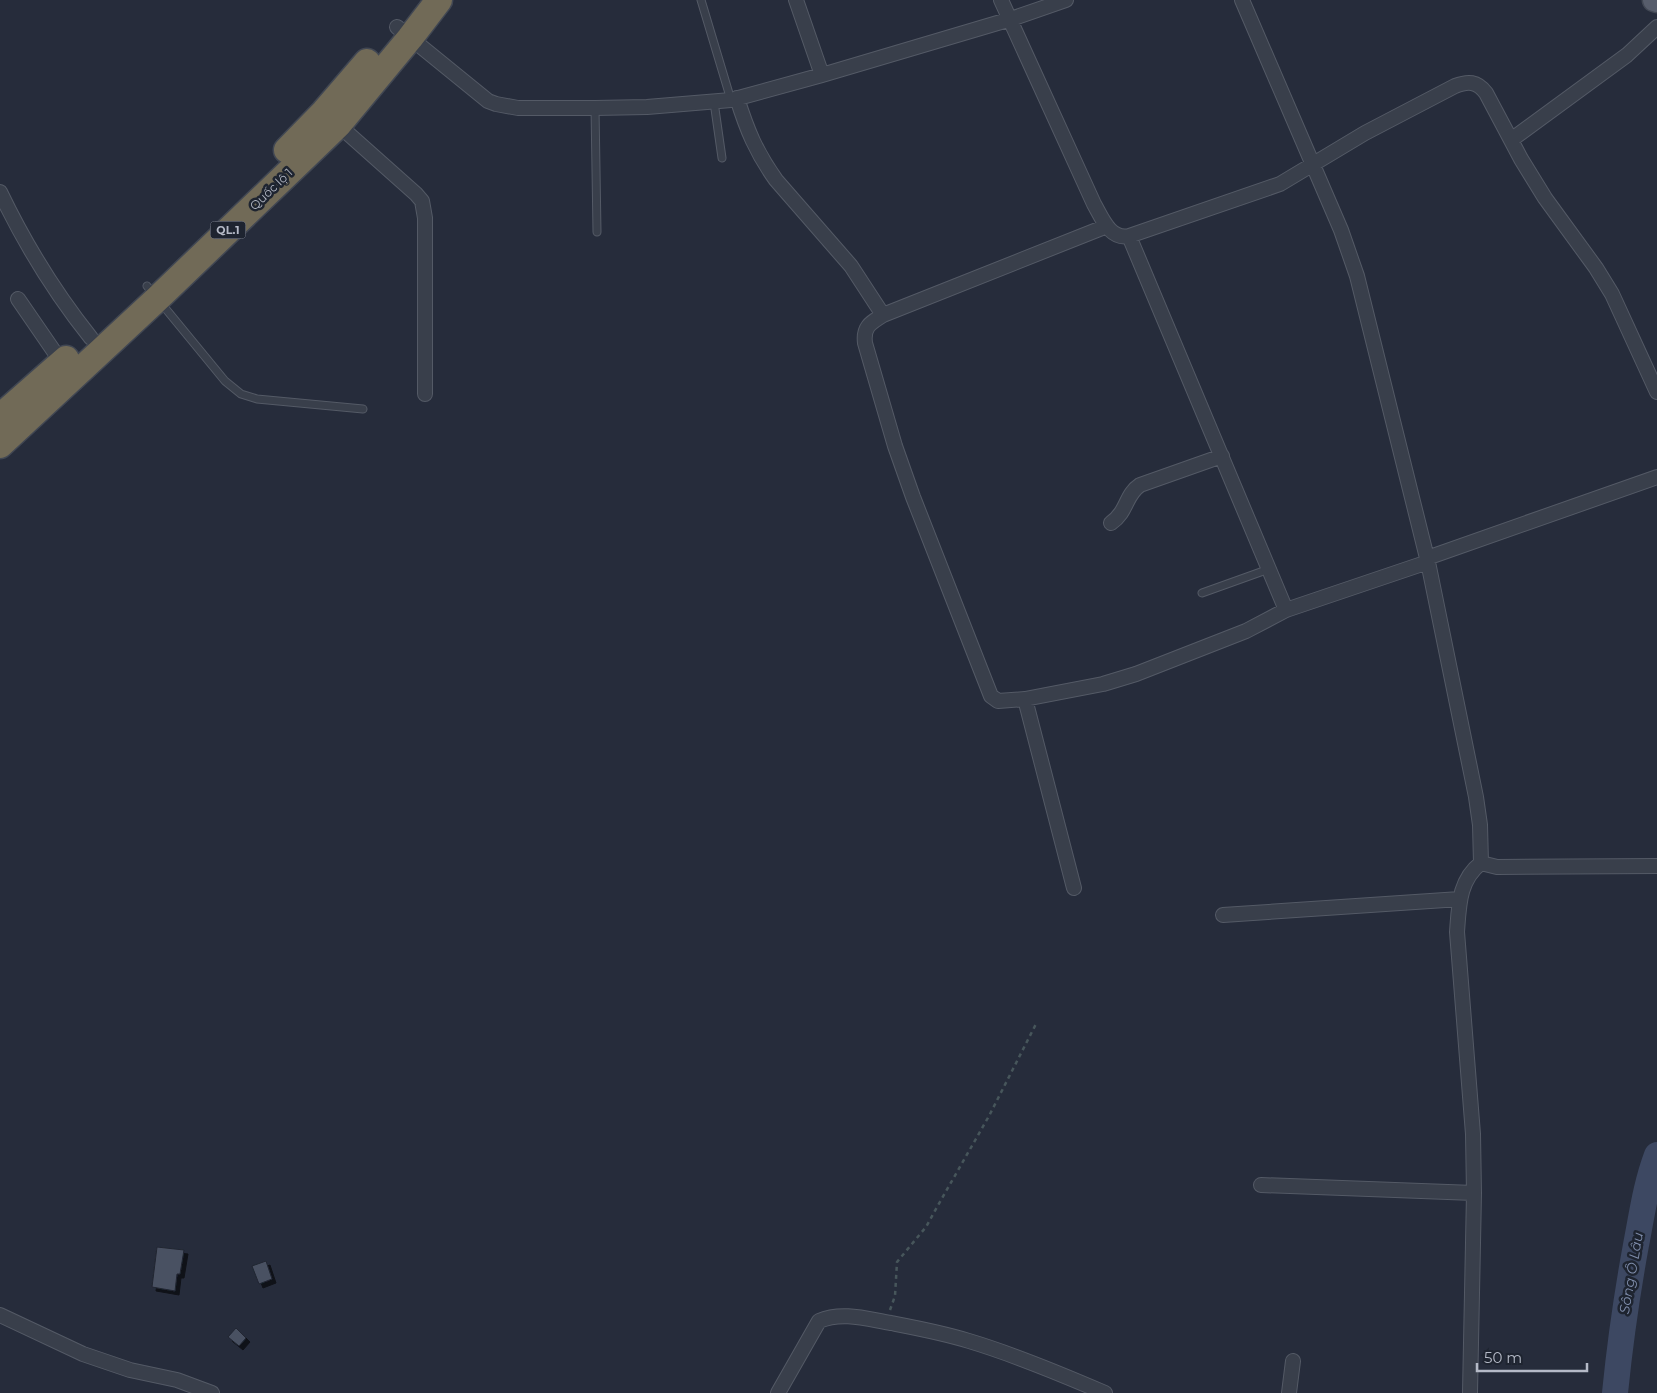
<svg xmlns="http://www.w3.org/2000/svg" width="1657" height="1393" viewBox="0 0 1657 1393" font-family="Montserrat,sans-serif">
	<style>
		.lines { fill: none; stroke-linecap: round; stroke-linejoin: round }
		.river { stroke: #3d4862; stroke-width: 26 }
		.building { fill: #4a5162; stroke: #202632; filter: url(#shadow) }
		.lane-casing { stroke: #545a66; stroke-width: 9 }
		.street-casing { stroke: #545a66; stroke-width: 16 }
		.primary-casing { stroke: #424854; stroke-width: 25 }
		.highway-casing { stroke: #414753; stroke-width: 29 }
		.path { stroke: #47565b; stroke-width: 2.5; stroke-dasharray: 4 4; stroke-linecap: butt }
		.lane { stroke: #393f4b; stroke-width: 7 }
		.street { stroke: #393f4b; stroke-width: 14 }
		.primary { stroke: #575d6b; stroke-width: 22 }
		.highway { stroke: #716a57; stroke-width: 26 }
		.labels { text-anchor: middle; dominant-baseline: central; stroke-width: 5; stroke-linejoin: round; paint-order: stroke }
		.shield { fill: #1e2430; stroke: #888d9a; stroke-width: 1 }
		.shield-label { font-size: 11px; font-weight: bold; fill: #b5bac7 }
		.street-label { font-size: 12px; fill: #b5bac7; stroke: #1e2430 }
		.water-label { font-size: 14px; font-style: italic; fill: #7f8dab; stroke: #1e2430 }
	</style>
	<defs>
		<filter id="shadow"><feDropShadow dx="4" dy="4" stdDeviation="0" flood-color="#0009"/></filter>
	</defs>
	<rect width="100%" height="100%" fill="#262c3b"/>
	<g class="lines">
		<path class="river" d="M 1615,1393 C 1620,1343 1627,1294 1636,1245 C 1642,1214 1646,1184 1657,1155"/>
	</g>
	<path class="building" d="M 157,1247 L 184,1250 L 180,1274 L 177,1274 L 175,1291 L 152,1287 Z
		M 266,1261 L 272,1279 L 259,1284 L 252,1266 Z
		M 236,1328 L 246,1338 L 239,1346 L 228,1337 Z"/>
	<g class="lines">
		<defs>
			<path id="lane" d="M 701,0 L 731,100
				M 714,102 L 722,158
				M 595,108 L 597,232
				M 147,286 L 225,381 L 241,394 L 257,399 L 363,409
				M 1202,593 L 1269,569"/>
			<path id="street" d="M 796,0 L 822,75
				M 1001,0 L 1094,204 C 1102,218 1110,240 1129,236 L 1280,184 L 1365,133 L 1455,86 C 1468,81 1477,81 1486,93 L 1521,159 L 1545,198 L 1596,268 L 1612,294 L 1657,392
				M 1242,0 L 1341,230 L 1357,276 L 1428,562 L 1476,797 L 1480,825 L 1481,863 C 1459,880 1459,905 1457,932 L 1473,1134 L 1474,1193 L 1470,1393
				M 397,27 L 488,101 L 496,104 L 518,108 L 595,108 L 647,107 L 731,100 L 822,75 L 1011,19 L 1066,0
				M 737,98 C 747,130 756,152 776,180 L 851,266 L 883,315
				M 334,121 L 416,194 L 422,201 L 425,218 L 425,394
				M 1511,140 L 1627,55 L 1657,27
				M 0,192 C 25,244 55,293 91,338
				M 1107,226 L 883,315 C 870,323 863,327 865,343 L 895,446 L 913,497 L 991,696 L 998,701 L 1025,699 L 1103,684 L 1136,674 L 1246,631 L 1286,610 L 1428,562
				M 1129,236 L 1286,610
				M 18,299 L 62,363
				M 1111,523 C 1128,511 1125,495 1140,485 L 1222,456
				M 1427,558 L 1657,477
				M 1025,699 L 1074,888
				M 1481,863 L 1497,867 L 1657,866
				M 1223,915 L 1460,899
				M 1261,1185 L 1474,1193
				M 0,1315 L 83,1354 L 130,1370 L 177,1380 L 212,1393
				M 778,1393 L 819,1321 C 842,1311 867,1319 891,1323 C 917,1328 944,1333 969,1341 C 1016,1355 1061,1374 1105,1393
				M 1289,1393 L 1293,1361"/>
			<path id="primary" d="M 1654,0 L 1657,1"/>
			<path id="highway" d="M 287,150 L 324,112 L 367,62
				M 0,417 L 66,359
				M 0,445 L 157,299 L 338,125 L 410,38 L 439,0"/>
		</defs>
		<use href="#lane" class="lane-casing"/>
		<use href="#street" class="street-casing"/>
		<use href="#primary" class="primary-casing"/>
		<use href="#highway" class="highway-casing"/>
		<path class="path" d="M 890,1310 L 895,1296 L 897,1262 L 926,1227 L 937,1207 L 989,1116 L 1037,1022"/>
		<use href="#lane" class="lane"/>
		<use href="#street" class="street"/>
		<use href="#primary" class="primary"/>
		<use href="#highway" class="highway"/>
	</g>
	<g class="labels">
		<rect class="shield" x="210.5" y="221.5" width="35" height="17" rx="4"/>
		<g class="shield-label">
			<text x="228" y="230">QL.1</text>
		</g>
		<g class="street-label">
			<text transform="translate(271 189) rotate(-44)">Quốc lộ 1</text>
		</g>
		<g class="water-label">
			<text transform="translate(1631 1273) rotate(-80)">Sông Ô Lâu</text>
		</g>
	</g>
	<path d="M1477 1363v8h110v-8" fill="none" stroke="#b5bac7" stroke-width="2.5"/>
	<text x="1484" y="1363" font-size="15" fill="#b5bac7" stroke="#1e2430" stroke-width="4" paint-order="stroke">50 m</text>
</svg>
